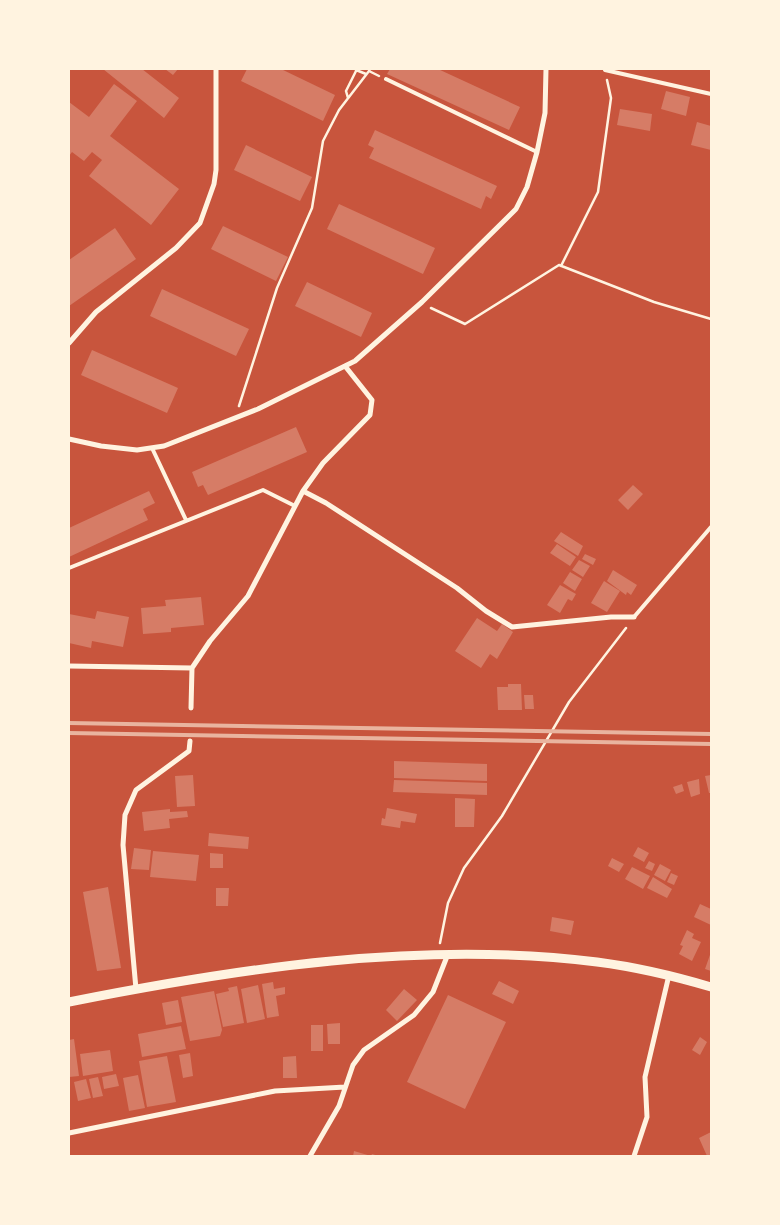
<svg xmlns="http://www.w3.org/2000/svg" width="780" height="1225" viewBox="0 0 780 1225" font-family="Rubik,sans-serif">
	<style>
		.building { fill: #d67c66 }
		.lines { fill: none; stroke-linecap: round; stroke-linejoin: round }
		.path { stroke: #fff3e0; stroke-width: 2.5 }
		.service { stroke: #fff3e0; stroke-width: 4 }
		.minor { stroke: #fff3e0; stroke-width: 5 }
		.tertiary { stroke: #fff3e0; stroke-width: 9 }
		.rail { stroke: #e9b49f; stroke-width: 4 }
	</style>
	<rect width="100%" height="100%" fill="#c8553d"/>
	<path class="building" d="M 103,69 L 142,69 L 179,98 L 164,118 Z
		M 165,69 L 178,69 L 173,75 Z
		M 247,69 L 281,69 L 335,95 L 323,121 L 241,81 Z
		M 390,69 L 438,69 L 520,107 L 509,130 L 387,74 Z
		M 114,84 L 137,101 L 110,136 L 179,189 L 151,225 L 89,176 L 102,160 L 92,152 L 84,161 L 72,152 L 69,156 L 69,102 L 89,117 Z
		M 666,91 L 690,97 L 686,116 L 661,109 Z
		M 620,109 L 652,114 L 650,131 L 617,125 Z
		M 697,122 L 711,126 L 711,150 L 691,145 Z
		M 375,130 L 497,186 L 491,199 L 486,196 L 481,209 L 369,158 L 374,148 L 368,145 Z
		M 246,145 L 312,177 L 300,201 L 234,170 Z
		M 339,204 L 435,248 L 423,274 L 327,229 Z
		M 223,226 L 288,257 L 276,281 L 211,249 Z
		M 115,228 L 136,259 L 69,306 L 69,260 Z
		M 307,282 L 372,313 L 361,337 L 295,306 Z
		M 162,289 L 249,329 L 236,356 L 150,316 Z
		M 92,350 L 178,388 L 167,413 L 81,375 Z
		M 296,427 L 307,452 L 208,495 L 203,485 L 198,487 L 192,472 Z
		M 633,485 L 643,494 L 628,510 L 618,500 Z
		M 149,491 L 155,503 L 143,509 L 148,520 L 69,557 L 69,528 Z
		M 561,532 L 583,546 L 578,556 L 554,541 Z
		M 557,544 L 576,557 L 570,566 L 550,553 Z
		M 585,554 L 596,559 L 593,565 L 582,559 Z
		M 579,560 L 590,566 L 583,577 L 572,570 Z
		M 613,570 L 637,585 L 631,595 L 627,592 L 626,595 L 607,581 Z
		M 570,572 L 582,579 L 575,591 L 563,583 Z
		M 604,581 L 620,591 L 607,612 L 591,603 Z
		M 560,585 L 576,594 L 572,601 L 568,599 L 560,613 L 547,605 Z
		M 201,597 L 204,625 L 171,628 L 171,632 L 143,634 L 141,608 L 166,606 L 165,600 Z
		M 97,611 L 129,617 L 123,647 L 92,641 L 91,648 L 69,643 L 69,614 L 95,619 Z
		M 477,618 L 497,631 L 502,624 L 513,632 L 497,659 L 490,654 L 481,668 L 455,651 Z
		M 508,684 L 521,684 L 522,710 L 498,710 L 497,687 L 508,687 Z
		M 524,695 L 533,695 L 534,709 L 525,709 Z
		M 394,761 L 487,764 L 487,781 L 394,778 Z
		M 193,775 L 195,806 L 177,807 L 175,776 Z
		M 711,775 L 711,793 L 709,793 L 705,776 Z
		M 699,779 L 700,794 L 691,797 L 687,782 Z
		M 394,780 L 487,783 L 487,795 L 393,792 Z
		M 682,784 L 684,791 L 676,794 L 673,787 Z
		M 455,798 L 475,799 L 474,827 L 455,827 Z
		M 387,808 L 417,814 L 415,823 L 401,821 L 400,828 L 381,825 L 382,818 L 385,819 Z
		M 170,809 L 170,812 L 187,811 L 188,817 L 169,819 L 170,828 L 144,831 L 142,812 Z
		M 209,833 L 249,837 L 248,849 L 208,846 Z
		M 638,847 L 649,853 L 644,862 L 633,856 Z
		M 134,848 L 151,850 L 149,870 L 131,869 Z
		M 153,851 L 199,855 L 196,881 L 150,877 Z
		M 210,853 L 223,854 L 223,868 L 210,868 Z
		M 612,858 L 624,864 L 619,872 L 608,866 Z
		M 649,861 L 655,864 L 652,871 L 645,868 Z
		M 660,864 L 671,870 L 665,881 L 654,875 Z
		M 632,867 L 650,876 L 643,889 L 625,879 Z
		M 671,873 L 678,876 L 674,885 L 667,882 Z
		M 653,877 L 672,889 L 667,898 L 647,888 Z
		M 108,887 L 121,968 L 97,971 L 83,892 Z
		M 216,888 L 229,888 L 228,906 L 216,906 Z
		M 700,904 L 711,909 L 711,925 L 694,917 Z
		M 552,917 L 574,921 L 571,935 L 550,931 Z
		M 687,930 L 694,934 L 692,938 L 701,942 L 692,961 L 679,954 L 683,946 L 680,945 Z
		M 711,952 L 711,971 L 705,969 Z
		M 499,981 L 519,991 L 513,1004 L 492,994 Z
		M 273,982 L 274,989 L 285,987 L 285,994 L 276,996 L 279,1016 L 267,1018 L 262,984 Z
		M 258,985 L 265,1019 L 247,1023 L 241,989 Z
		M 237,986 L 244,1023 L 223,1027 L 216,994 L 229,991 L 228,988 Z
		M 404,989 L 417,1000 L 397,1021 L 386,1010 Z
		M 214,991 L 222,1030 L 220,1036 L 190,1041 L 181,997 Z
		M 448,995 L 506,1022 L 465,1109 L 407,1082 Z
		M 178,1000 L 182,1022 L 166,1025 L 162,1003 Z
		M 340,1023 L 340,1044 L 328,1044 L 327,1024 Z
		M 311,1025 L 323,1025 L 323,1051 L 311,1051 Z
		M 181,1026 L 186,1049 L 142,1057 L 138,1034 Z
		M 700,1037 L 707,1042 L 700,1055 L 692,1050 Z
		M 74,1039 L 79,1076 L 69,1077 L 69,1040 Z
		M 110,1050 L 113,1071 L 83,1076 L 80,1054 Z
		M 190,1053 L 193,1076 L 183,1078 L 179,1055 Z
		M 167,1056 L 176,1102 L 147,1107 L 139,1061 Z
		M 296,1056 L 297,1078 L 283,1078 L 283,1057 Z
		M 116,1074 L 119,1086 L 104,1089 L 102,1077 Z
		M 138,1075 L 145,1108 L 129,1111 L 123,1078 Z
		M 98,1077 L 103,1096 L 93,1098 L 89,1079 Z
		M 86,1079 L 91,1098 L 78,1101 L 74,1082 Z
		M 711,1132 L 711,1156 L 707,1156 L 699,1138 Z
		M 354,1151 L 371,1156 L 372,1154 L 379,1156 L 353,1156 Z"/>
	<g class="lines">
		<path class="path" d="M 370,69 L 369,71 L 379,76
			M 356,70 L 366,74
			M 348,98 L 346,91 L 357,69
			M 561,266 L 598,192 L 611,98 L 607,80
			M 431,308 L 465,324 L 559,265 L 654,302 L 711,319
			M 239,406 L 277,288 L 312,208 L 323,141 L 339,110 L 369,71
			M 440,943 L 448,903 L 464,868 L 502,816 L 569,702 L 626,628"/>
		<path class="service" d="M 605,70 L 711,94
			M 386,79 L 537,152
			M 152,448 L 186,520
			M 69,568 L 263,490 L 295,506
			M 634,617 L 711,527"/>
		<path class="minor" d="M 69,343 L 96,312 L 176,248 L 200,223 L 214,184 L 216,170 L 216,69
			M 69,439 L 101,446 L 137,450 L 164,446 L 258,409 L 355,361 L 422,302 L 516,209 L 527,187 L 537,152 L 545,113 L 546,69
			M 303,491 L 326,503 L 457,588 L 486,611 L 512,627 L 611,617 L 634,617
			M 69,666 L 192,668 L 210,641 L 248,596 L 303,491 L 323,463 L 370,415 L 372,400 L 345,366
			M 191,708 L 192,668
			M 136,989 L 123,845 L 125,815 L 136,790 L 189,751 L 190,741
			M 69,1133 L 275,1091 L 345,1087
			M 310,1156 L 339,1106 L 353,1065 L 364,1050 L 414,1015 L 433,992 L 448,954
			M 634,1156 L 647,1117 L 645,1077 L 669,975"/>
		<path class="tertiary" d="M 69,1002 C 240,968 422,940 597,962 C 636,967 674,976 711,987"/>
		<path class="rail" d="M 69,723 L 711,734
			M 69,733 L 711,744"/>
	</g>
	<rect width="780" height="1225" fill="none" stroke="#fff3e0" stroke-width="140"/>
</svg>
